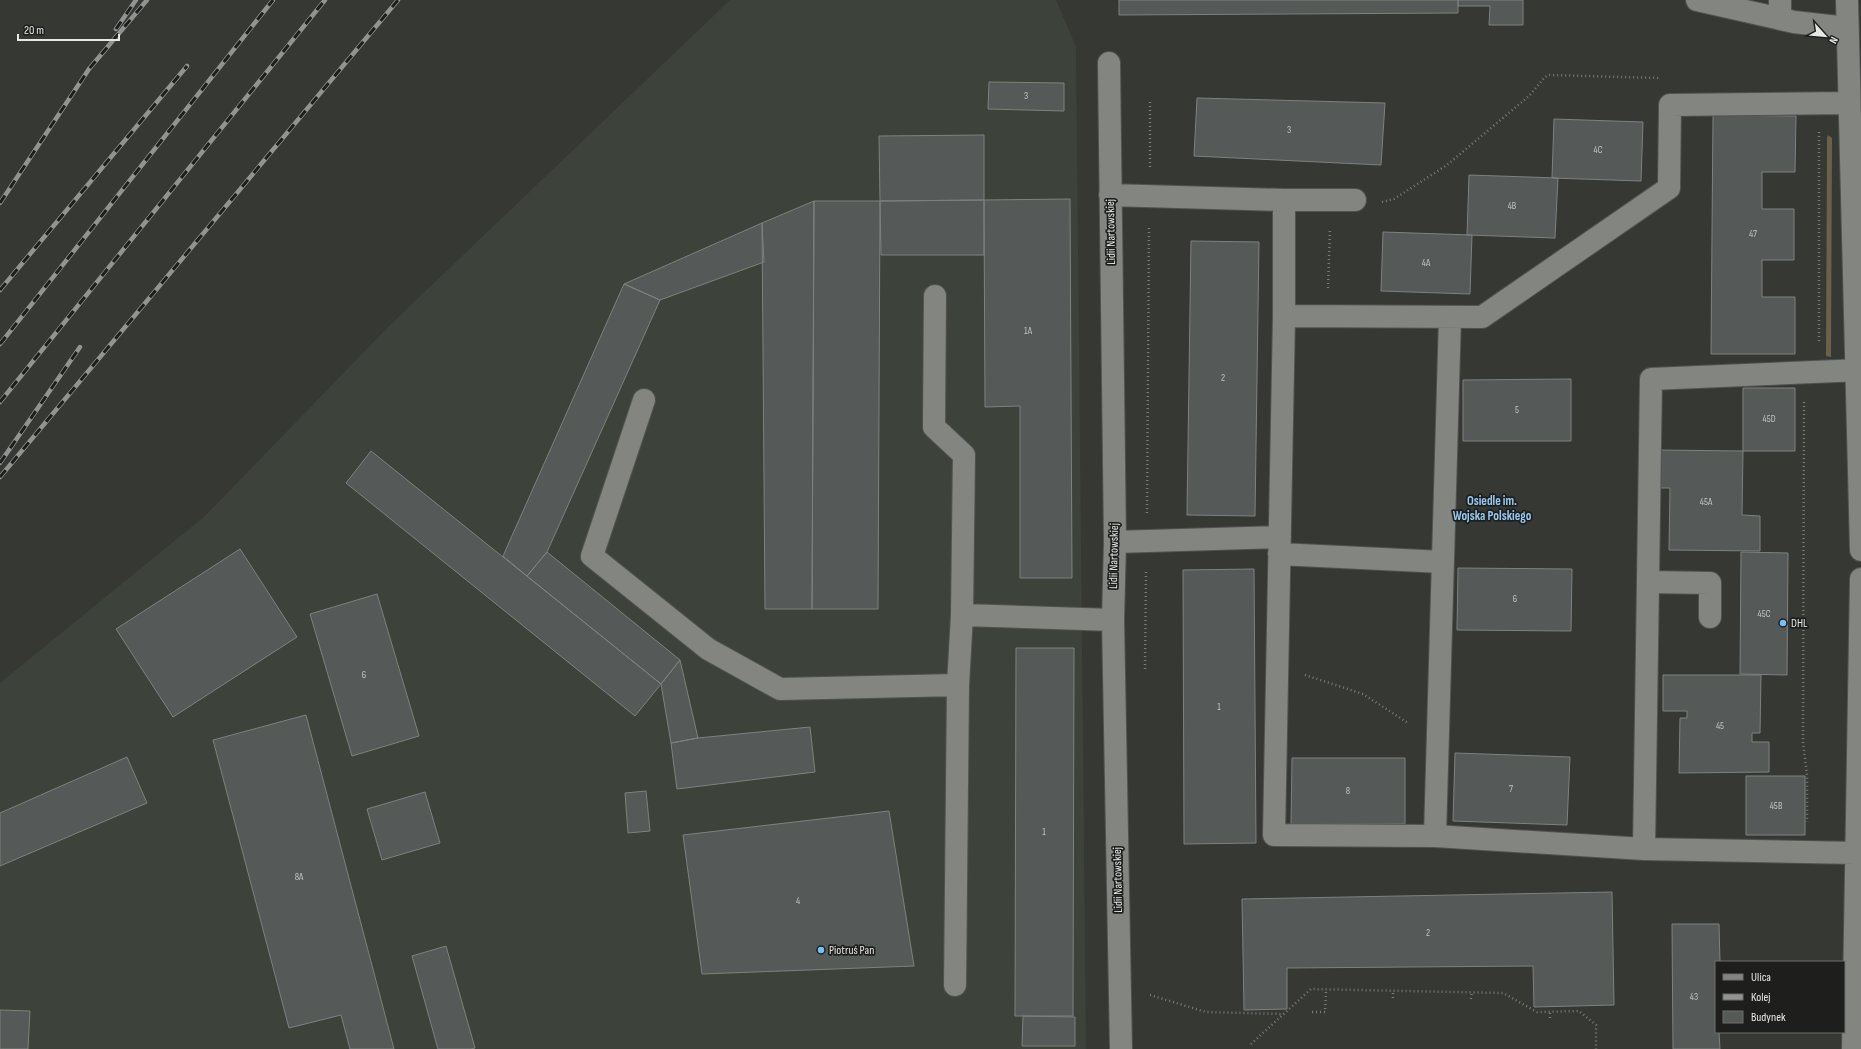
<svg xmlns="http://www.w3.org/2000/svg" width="1861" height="1049" viewBox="0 0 1861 1049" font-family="'Sofia Sans Condensed',sans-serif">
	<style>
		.built { fill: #3d433a }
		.green { fill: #69614a }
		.building { fill: #555957; stroke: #7e827f }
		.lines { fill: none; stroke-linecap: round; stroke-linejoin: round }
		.minor-casing { stroke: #525351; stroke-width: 24 }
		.path { stroke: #7a7b78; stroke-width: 2.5; stroke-dasharray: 1 3; stroke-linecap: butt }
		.minor { stroke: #838581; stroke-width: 22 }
		.rail-casing { stroke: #929491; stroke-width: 4.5 }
		.rail { stroke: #1e1f1d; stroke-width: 3; stroke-dasharray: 9; stroke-linecap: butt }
		.poi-dot { fill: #76c0f7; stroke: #1e1f1d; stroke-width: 1.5 }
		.labels { text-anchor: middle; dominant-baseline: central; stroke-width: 3.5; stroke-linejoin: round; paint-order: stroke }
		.number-label { font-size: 10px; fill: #c2c4c2 }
		.street-label { font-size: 12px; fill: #e7e8e6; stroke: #1e1f1d }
		.poi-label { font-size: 12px; fill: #e7e8e6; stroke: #1e1f1d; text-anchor: start }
		.neighbourhood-label { font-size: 13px; font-weight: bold; fill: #96cbf4; stroke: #1e1f1d }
	</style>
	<rect width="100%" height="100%" fill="#363834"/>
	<path class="built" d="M 730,0 L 1056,0 L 1076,47 L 1086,1049 L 0,1049 L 0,683 L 205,516 L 389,326 Z"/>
	<path class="green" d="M 1828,135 L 1832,138 L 1831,357 L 1826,356 L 1827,138 Z"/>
	<path class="building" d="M 1119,0 L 1458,0 L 1458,13 L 1119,15 Z
		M 1458,0 L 1523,0 L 1523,25 L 1489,25 L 1490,6 L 1458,6 Z
		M 989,82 L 1064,83 L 1064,111 L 988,109 Z
		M 1197,98 L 1385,103 L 1381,165 L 1194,156 Z
		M 1713,115 L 1796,116 L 1795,172 L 1762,172 L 1762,209 L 1794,209 L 1794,260 L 1762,260 L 1762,297 L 1795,297 L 1795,354 L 1711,354 Z
		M 1554,119 L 1643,122 L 1641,181 L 1552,178 Z
		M 984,135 L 984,200 L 880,201 L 879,136 Z
		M 1469,175 L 1558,178 L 1555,238 L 1467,235 Z
		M 1070,199 L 1072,578 L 1020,578 L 1020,406 L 985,407 L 984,200 Z
		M 984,200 L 984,255 L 881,255 L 880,201 Z
		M 814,201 L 812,609 L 765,609 L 762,223 Z
		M 814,201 L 880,201 L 878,609 L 812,609 Z
		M 762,223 L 764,262 L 660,300 L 624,284 Z
		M 1383,232 L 1472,235 L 1470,294 L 1381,291 Z
		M 1191,241 L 1259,242 L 1255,516 L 1187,515 Z
		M 624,284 L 660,300 L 547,552 L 527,576 L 503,556 Z
		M 1571,379 L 1571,441 L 1463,441 L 1463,380 Z
		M 1743,388 L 1795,388 L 1795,451 L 1743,451 Z
		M 1658,450 L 1743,451 L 1742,515 L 1760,516 L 1760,551 L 1669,550 L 1670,488 L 1658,488 Z
		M 371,451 L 661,684 L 635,716 L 346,483 Z
		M 240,549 L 297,637 L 173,717 L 116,629 Z
		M 547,552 L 680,660 L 661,684 L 527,576 Z
		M 1741,552 L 1788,553 L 1787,675 L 1740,674 Z
		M 1458,568 L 1572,569 L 1571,631 L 1457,630 Z
		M 1254,569 L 1256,843 L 1184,844 L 1183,570 Z
		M 377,594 L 419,736 L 352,756 L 310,614 Z
		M 1016,648 L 1074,648 L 1073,1016 L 1015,1016 Z
		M 680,660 L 698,738 L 671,743 L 661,684 Z
		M 1663,675 L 1761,675 L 1760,733 L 1752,733 L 1752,742 L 1769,742 L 1769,772 L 1679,773 L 1680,718 L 1687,718 L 1687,711 L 1663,711 Z
		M 306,715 L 394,1049 L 350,1049 L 341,1015 L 289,1028 L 213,740 Z
		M 810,727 L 815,772 L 677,789 L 671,743 L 698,738 Z
		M 1455,753 L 1570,757 L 1567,825 L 1453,821 Z
		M 127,757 L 147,803 L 0,866 L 0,813 Z
		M 1292,758 L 1405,758 L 1405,824 L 1291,824 Z
		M 1746,776 L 1805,776 L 1805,835 L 1746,835 Z
		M 646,791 L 650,831 L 628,833 L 625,793 Z
		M 425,792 L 440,843 L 382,860 L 367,809 Z
		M 889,811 L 914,966 L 702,974 L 683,835 Z
		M 1612,892 L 1614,1005 L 1534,1007 L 1533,966 L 1287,968 L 1287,1009 L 1244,1010 L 1242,899 Z
		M 1672,924 L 1719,924 L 1720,962 L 1716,962 L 1716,1032 L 1719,1032 L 1720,1049 L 1673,1049 Z
		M 446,946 L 475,1048 L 471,1049 L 438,1049 L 412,956 Z
		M 0,1010 L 30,1011 L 28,1049 L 0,1049 Z
		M 1023,1016 L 1075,1017 L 1075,1046 L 1022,1046 Z"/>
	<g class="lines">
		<defs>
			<path id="minor" d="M 1697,0 L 1794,22 L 1847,28
				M 1780,0 L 1780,19
				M 1847,0 L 1861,550
				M 1109,63 L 1115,542 L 1113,620 L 1121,1049
				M 1110,195 L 1284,200 L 1284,316 L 1274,835 L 1435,836 L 1644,849 L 1856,853
				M 1284,200 L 1355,200
				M 935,296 L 934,427 L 964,455 L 962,615 L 958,685 L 955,985
				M 1284,316 L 1482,317 L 1669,188 L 1670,105 L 1849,103
				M 644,400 L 592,556 L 708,649 L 780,689 L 958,685
				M 1115,542 L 1280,537
				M 1279,554 L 1443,562
				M 1648,582 L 1710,583 L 1710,617
				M 962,615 L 1113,620
				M 1435,836 L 1450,317
				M 1644,849 L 1651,379 L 1861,370
				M 1853,1049 L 1861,579"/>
		</defs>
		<use href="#minor" class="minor-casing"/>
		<path class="path" d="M 1819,132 L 1819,343
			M 1150,167 L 1150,100
			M 1382,202 L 1394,199 L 1447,165 L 1529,96 L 1545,77 L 1549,75 L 1659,78
			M 1328,288 L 1330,229
			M 1804,402 L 1803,742 L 1807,775 L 1807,822
			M 1147,513 L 1149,226
			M 1145,669 L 1146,570
			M 1305,675 L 1363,694 L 1408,723
			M 1150,995 L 1206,1012 L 1284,1014
			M 1393,998 L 1393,991
			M 1471,999 L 1472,992
			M 1312,1012 L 1325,1012 L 1326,990
			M 1550,1013 L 1550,1018
			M 1251,1044 L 1311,989 L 1503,993 L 1537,1012 L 1579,1011 L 1596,1025 L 1596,1049"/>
		<use href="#minor" class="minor"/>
		<defs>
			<path id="rail" d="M 116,29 L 136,0
				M 0,203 L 89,69 L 147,0
				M 0,290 L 187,66
				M 0,344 L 273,0
				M 0,402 L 325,0
				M 0,463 L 80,347
				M 0,477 L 398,0"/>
		</defs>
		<use href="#rail" class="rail-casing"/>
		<use href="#rail" class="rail"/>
	</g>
	<g class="poi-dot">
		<circle cx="1783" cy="623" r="4"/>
		<circle cx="821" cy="950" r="4"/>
	</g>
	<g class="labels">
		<g class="number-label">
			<text x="1026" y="96">3</text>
			<text x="1289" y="130">3</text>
			<text x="1598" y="150">4C</text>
			<text x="1512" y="206">4B</text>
			<text x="1753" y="234">47</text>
			<text x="1426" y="263">4A</text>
			<text x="1028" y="331">1A</text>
			<text x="1223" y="378">2</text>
			<text x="1517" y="410">5</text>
			<text x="1769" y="419">45D</text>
			<text x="1706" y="502">45A</text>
			<text x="1515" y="599">6</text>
			<text x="1764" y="614">45C</text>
			<text x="364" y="675">6</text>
			<text x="1219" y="707">1</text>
			<text x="1720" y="726">45</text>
			<text x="1511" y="789">7</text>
			<text x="1348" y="791">8</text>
			<text x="1776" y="806">45B</text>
			<text x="1044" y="832">1</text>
			<text x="299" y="877">8A</text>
			<text x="798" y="901">4</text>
			<text x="1428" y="933">2</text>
			<text x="1694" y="997">43</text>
		</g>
		<g class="street-label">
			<text transform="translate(1111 232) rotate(-91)">Lidii Nartowskiej</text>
			<text transform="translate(1114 556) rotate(-89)">Lidii Nartowskiej</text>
			<text transform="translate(1118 880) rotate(-91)">Lidii Nartowskiej</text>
		</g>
		<g class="poi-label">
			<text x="1791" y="623">DHL</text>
			<text x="829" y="950">Piotruś Pan</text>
		</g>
		<g class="neighbourhood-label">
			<text x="1492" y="501">Osiedle im.<tspan x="1492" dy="15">Wojska Polskiego</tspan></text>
		</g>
	</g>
	<rect x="1715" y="961" width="130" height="72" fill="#1e1f1d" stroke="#6e6f6d"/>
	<rect x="1723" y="974" width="20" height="6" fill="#838581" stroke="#6e6f6d"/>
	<text x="1751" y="981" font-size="12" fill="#e7e8e6">Ulica</text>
	<rect x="1723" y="994" width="20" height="6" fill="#929491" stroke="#6e6f6d"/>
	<text x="1751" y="1001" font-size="12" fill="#e7e8e6">Kolej</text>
	<rect x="1723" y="1011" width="20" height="12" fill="#555957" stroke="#6e6f6d"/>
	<text x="1751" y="1021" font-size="12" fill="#e7e8e6">Budynek</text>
	<g transform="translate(1825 36) rotate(117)" stroke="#1e1f1d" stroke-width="3" paint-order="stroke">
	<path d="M0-3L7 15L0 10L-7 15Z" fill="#e7e8e6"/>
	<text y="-6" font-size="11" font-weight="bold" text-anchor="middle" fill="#e7e8e6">N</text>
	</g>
	<path d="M18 34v6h101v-6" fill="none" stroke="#e7e8e6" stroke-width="2"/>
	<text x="24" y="34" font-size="12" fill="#e7e8e6" stroke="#1e1f1d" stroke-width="3" paint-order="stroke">20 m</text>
</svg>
